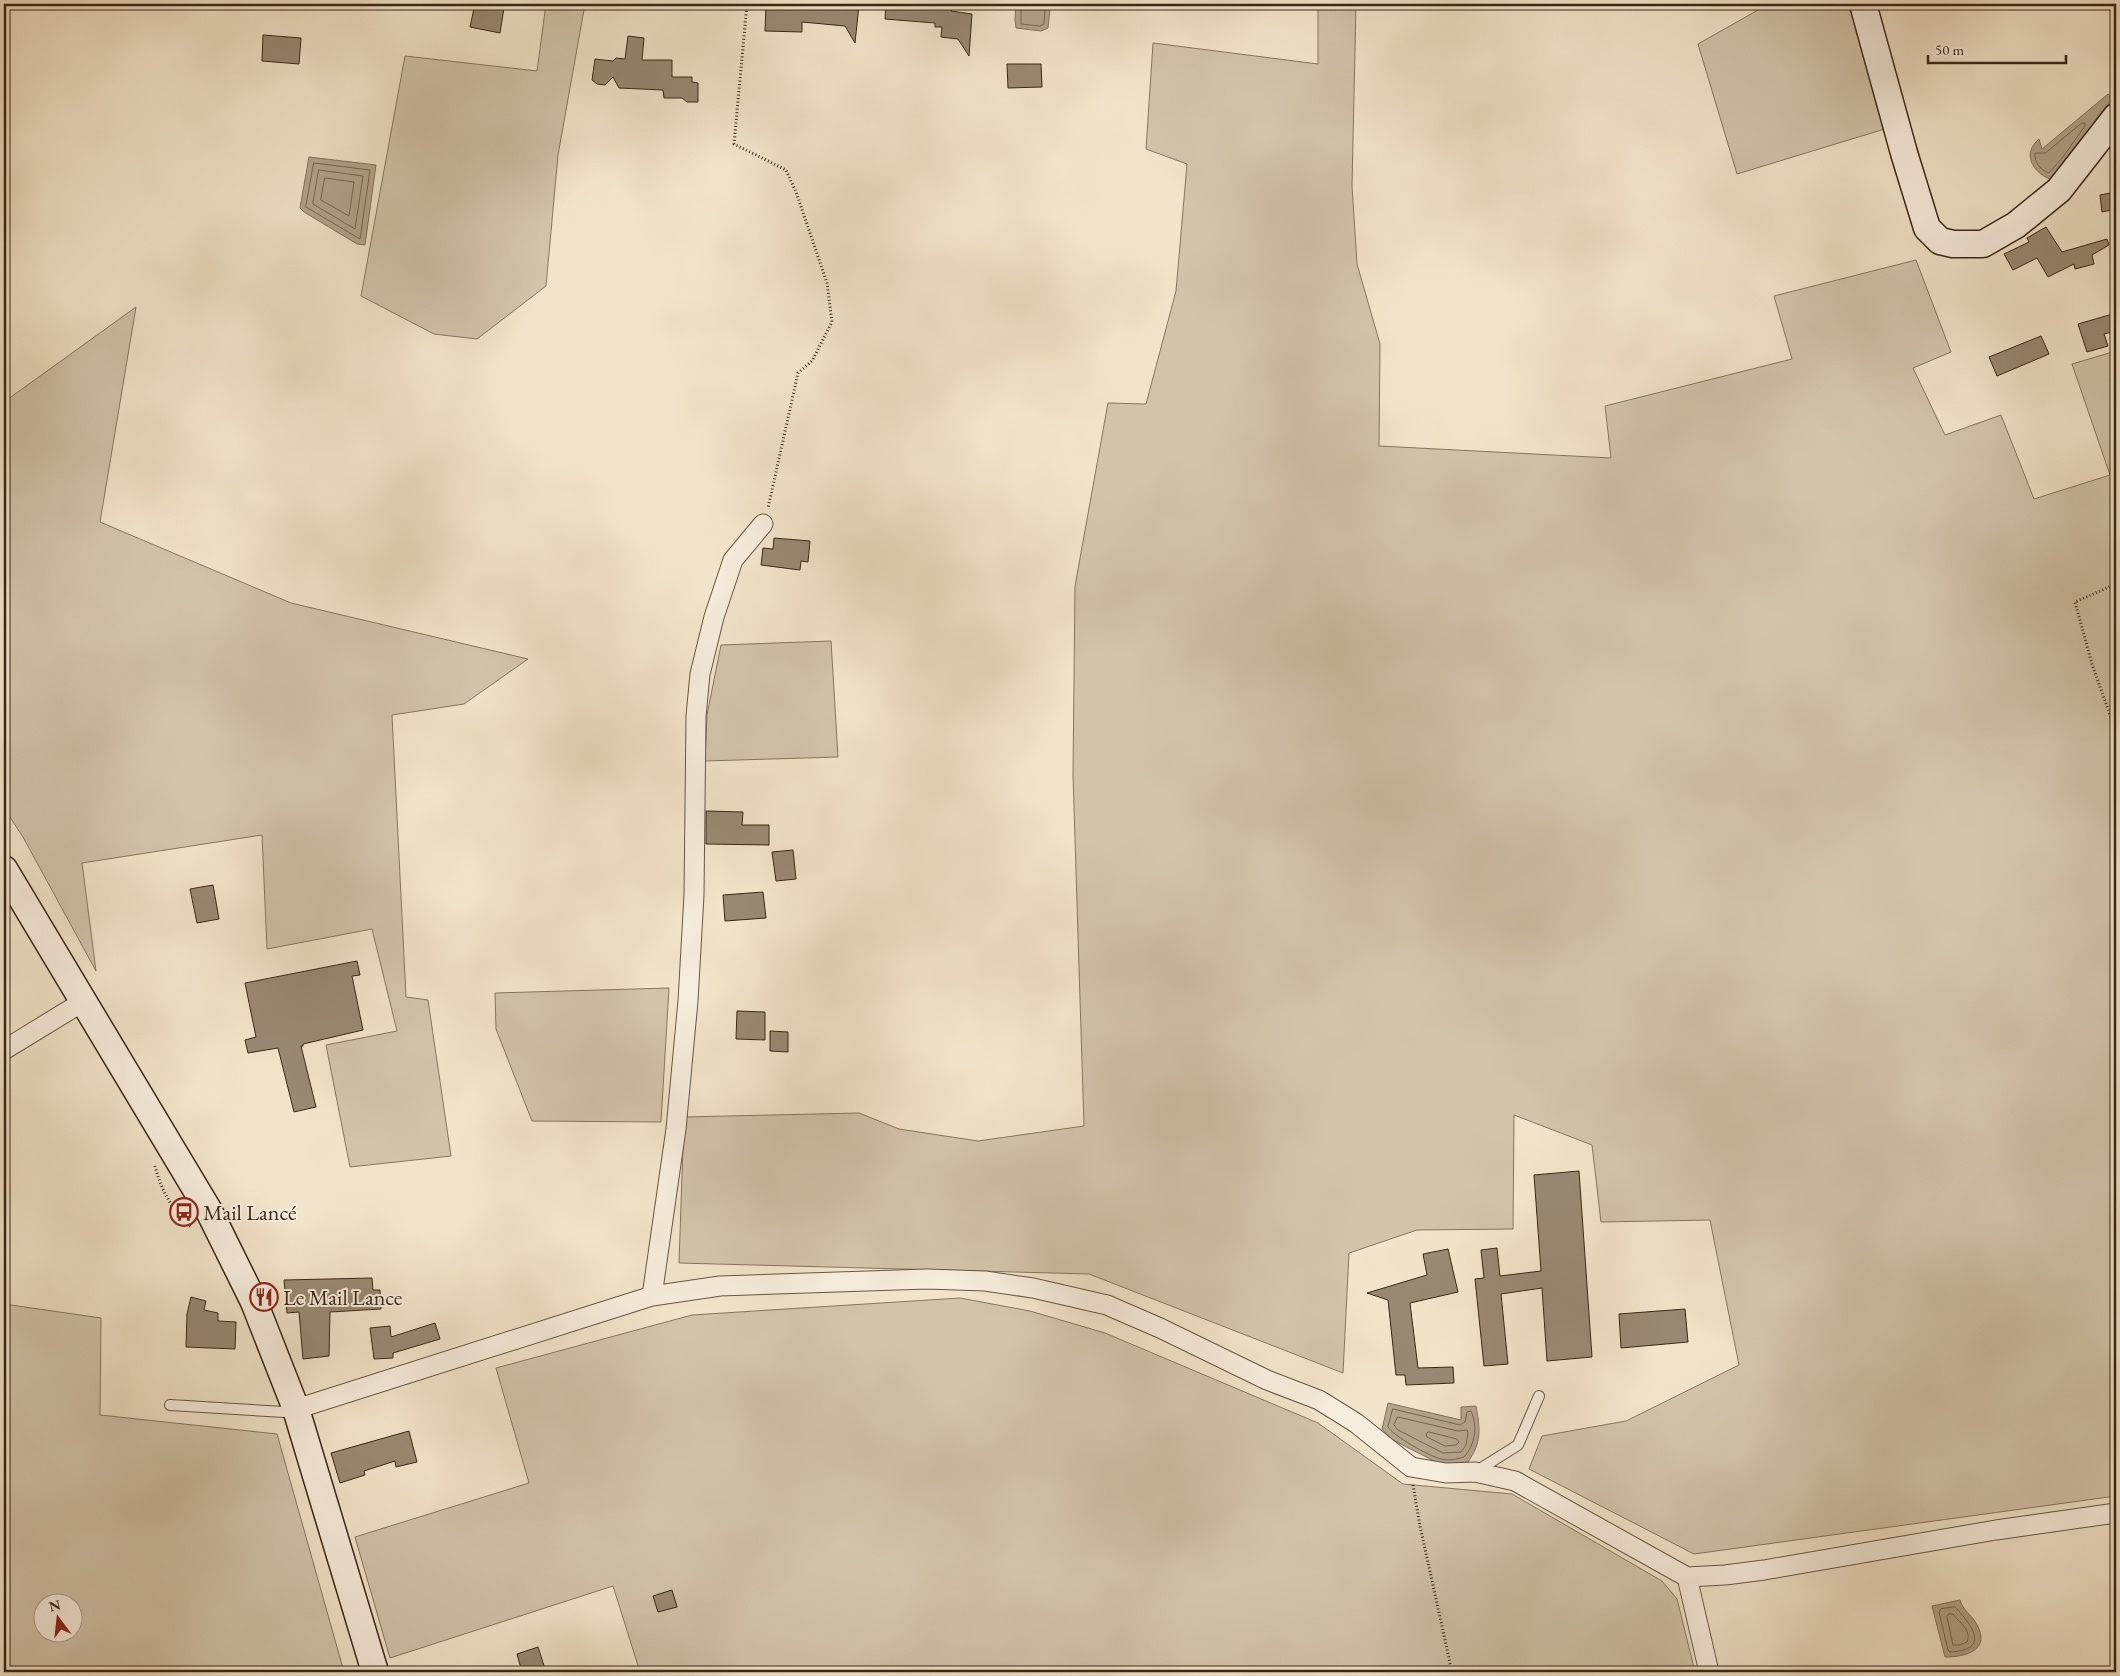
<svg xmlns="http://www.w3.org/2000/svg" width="2120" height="1676" viewBox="0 0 2120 1676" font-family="'EB Garamond',serif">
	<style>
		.green { fill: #d2c4ab; stroke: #857660; fill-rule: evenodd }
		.water { fill: #b3a48c; stroke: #82725c }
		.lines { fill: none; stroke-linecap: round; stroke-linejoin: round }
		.shore { stroke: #766650; stroke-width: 1 }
		.building { fill: #998973; stroke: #382715 }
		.lane-casing { stroke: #665642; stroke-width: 12 }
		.street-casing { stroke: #665642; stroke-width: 21 }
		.secondary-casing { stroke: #382715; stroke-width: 29 }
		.path { stroke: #382715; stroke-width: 3; stroke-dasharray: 1 2.5; stroke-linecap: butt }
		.lane { stroke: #f7eddd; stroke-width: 10 }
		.street { stroke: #f7eddd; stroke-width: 19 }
		.secondary { stroke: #f7eddd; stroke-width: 26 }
		.labels { text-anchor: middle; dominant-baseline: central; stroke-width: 4; stroke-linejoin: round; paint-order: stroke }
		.poi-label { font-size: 22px; fill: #382715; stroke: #f7eddd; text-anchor: start }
	</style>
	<rect width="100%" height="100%" fill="#f2e4ca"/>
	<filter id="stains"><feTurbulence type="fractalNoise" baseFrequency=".004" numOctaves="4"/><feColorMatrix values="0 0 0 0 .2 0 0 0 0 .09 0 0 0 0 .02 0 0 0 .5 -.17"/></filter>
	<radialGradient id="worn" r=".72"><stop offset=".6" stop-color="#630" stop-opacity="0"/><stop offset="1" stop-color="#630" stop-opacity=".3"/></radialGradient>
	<path class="green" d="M 546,4 L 585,4 L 558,155 L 546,286 L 477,339 L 434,334 L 361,296 L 405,56 L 537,71 Z
		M 1318,4 L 1356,4 L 1352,186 L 1357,264 L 1380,344 L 1379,446 L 1611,458 L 1605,406 L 1792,359 L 1774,296 L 1916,260 L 1951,352 L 1913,368 L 1945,435 L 2001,415 L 2034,499 L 2110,475 L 2072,364 L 2116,351 L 2116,1496 L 1694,1554 L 1529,1469 L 1542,1436 L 1626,1421 L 1739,1365 L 1710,1220 L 1601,1222 L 1592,1145 L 1514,1115 L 1513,1229 L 1417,1230 L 1349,1253 L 1343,1373 L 1089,1274 L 679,1263 L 684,1117 L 859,1113 L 899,1129 L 978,1141 L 1084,1126 L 1073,775 L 1075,586 L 1108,403 L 1146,404 L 1176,291 L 1187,164 L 1146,149 L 1153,43 L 1318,64 Z
		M 1756,4 L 1856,4 L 1888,128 L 1737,174 L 1698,44 L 1758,10 Z
		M 136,307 L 100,522 L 291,603 L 528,659 L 464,704 L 392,715 L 406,997 L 428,1000 L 451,1156 L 350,1167 L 326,1045 L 397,1031 L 372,929 L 267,949 L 262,835 L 82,863 L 96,971 L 23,837 L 4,808 L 4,402 Z
		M 831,641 L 838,757 L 705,761 L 707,715 L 721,645 Z
		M 669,988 L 661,1122 L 532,1121 L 496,1029 L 495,993 Z
		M 960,1298 L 1030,1311 L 1105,1333 L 1318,1423 L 1403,1484 L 1512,1494 L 1662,1581 L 1677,1599 L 1695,1672 L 640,1672 L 613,1586 L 390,1658 L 355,1537 L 529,1483 L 496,1368 L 692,1315 Z
		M 4,1304 L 101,1318 L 100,1415 L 277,1434 L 344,1672 L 4,1672 ZM 42,1604 L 72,1604 L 72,1634 L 42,1634 Z"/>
	<path class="water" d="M 1016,4 L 1055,4 L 1050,8 L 1048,28 L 1041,31 L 1016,28 L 1015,20 Z
		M 2108,94 L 2112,99 L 2059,170 L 2050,179 C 2032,172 2022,153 2039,139 L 2042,149 Z
		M 309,157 L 376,165 L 365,245 L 357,244 L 304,212 L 300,208 Z
		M 1388,1403 L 1461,1420 L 1461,1407 L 1476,1406 C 1480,1429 1482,1442 1468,1462 L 1452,1465 L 1440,1464 L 1391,1439 L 1382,1429 Z
		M 1960,1600 C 1963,1611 1971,1614 1976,1623 C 1992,1650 1966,1657 1945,1657 L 1932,1606 Z"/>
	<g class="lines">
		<path class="shore" d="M 1021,4 L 1021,24 L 1040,26 L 1044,24 L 1045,8 L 1047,4
			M 2082,123 L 2085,123 L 2085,126 L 2063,157 L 2049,173 C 2040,170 2034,162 2035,153 L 2045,153 Z
			M 314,163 L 370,170 L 360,239 L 306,207 Z
			M 319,170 L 363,176 L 355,229 L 313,204 Z
			M 325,178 L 354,182 L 349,216 L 321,200 Z
			M 1393,1409 L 1460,1425 L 1465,1422 L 1467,1412 L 1471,1411 C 1478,1426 1475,1445 1464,1457 C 1457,1459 1449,1461 1441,1459 C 1429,1456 1393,1436 1388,1427 Z
			M 1398,1417 L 1458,1431 L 1467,1430 L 1468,1433 L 1466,1445 L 1461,1452 L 1443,1453 L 1398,1430 L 1394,1425 Z
			M 1429,1432 L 1457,1439 L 1459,1442 L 1456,1445 L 1445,1446 L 1427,1437 L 1426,1434 Z
			M 1955,1607 C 1971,1624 1992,1650 1950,1652 L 1948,1650 L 1939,1612 L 1941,1609 Z
			M 1949,1614 L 1953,1614 C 1959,1623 1972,1629 1967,1642 L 1959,1645 L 1953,1645 L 1947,1617 Z"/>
	</g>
	<path class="building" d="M 475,4 L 504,8 L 500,33 L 470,27 Z
		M 766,4 L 785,4 L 785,8 L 813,9 L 813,4 L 859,5 L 855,43 L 845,26 L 802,22 L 802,32 L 765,31 Z
		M 886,4 L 952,4 L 951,11 L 972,14 L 969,56 L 958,39 L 941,37 L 942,27 L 935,27 L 935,23 L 885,19 Z
		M 263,35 L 301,38 L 299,64 L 262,61 Z
		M 628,36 L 644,38 L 642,60 L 672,60 L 672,77 L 692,77 L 692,82 L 698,83 L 698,102 L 687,102 L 682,98 L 664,98 L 663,90 L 619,88 L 613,77 L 605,85 L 597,84 L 592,80 L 595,59 L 613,61 L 616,58 L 625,59 Z
		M 1007,64 L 1041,64 L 1042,87 L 1008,88 Z
		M 2116,192 L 2116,209 L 2102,212 L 2100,195 Z
		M 2046,227 L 2062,252 L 2107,239 L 2109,245 L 2092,255 L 2094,264 L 2075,269 L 2074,264 L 2048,277 L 2037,258 L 2013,270 L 2004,254 L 2029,242 L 2027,238 Z
		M 2116,313 L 2116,331 L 2104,334 L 2108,346 L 2087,352 L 2078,324 Z
		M 2041,336 L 2049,354 L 1997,376 L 1989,357 Z
		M 774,538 L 810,541 L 808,562 L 801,561 L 800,570 L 761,565 L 763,548 L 773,549 Z
		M 706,811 L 743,812 L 742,825 L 769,825 L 769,845 L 706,844 Z
		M 793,850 L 796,879 L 776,881 L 772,852 Z
		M 213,885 L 219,919 L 197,923 L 190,889 Z
		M 763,892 L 766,918 L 725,921 L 723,895 Z
		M 357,961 L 360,975 L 352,976 L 363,1030 L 303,1044 L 303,1046 L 301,1046 L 316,1107 L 294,1112 L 278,1048 L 248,1053 L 245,1040 L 256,1037 L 245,983 Z
		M 737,1011 L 765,1012 L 765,1040 L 736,1039 Z
		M 770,1031 L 788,1032 L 788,1052 L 770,1051 Z
		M 1579,1171 L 1592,1357 L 1547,1361 L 1542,1288 L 1501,1294 L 1508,1364 L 1484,1366 L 1475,1279 L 1484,1278 L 1481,1250 L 1497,1248 L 1500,1276 L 1541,1271 L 1534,1175 Z
		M 1448,1249 L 1458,1292 L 1410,1303 L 1418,1368 L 1453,1367 L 1454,1383 L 1406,1385 L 1405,1375 L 1396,1375 L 1388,1300 L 1367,1293 L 1427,1275 L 1423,1254 Z
		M 372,1278 L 373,1290 L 380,1290 L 381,1309 L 330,1312 L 329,1356 L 303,1359 L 299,1312 L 287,1313 L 284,1280 Z
		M 191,1297 L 206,1301 L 204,1310 L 218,1313 L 218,1321 L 236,1322 L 235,1349 L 186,1347 L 187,1314 Z
		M 1685,1309 L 1688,1342 L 1621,1348 L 1619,1314 Z
		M 435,1323 L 440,1339 L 393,1353 L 393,1358 L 374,1359 L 370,1328 L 390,1326 L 391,1337 Z
		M 409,1431 L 417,1462 L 396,1467 L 395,1461 L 364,1471 L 365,1475 L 340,1483 L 331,1453 Z
		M 672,1590 L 677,1607 L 658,1612 L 653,1596 Z
		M 538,1647 L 546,1672 L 522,1672 L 517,1654 Z"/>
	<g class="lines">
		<defs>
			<path id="lane" d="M 170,1405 L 284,1412 L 296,1409
				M 1475,1472 L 1518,1445 L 1539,1396"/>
			<path id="street" d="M 4,1050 L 84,1001
				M 652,1296 L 676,1129 L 688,1001 L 694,895 L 696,716 L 700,674 L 714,617 L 733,560 L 763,524
				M 296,1409 L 652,1296 L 720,1286 L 927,1279 L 985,1281 L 1033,1288 L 1107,1305 L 1160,1328 L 1267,1380 L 1319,1400 L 1356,1423 L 1411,1467 L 1446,1473 L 1475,1472 L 1515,1481 L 1687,1577 L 1725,1575 L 1764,1570 L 1996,1530 L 2116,1513
				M 1687,1577 L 1709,1672"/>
			<path id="secondary" d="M 1863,4 L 1904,153 L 1927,228 L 1940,241 L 1953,244 L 1983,244 L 2016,225 L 2059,190 L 2116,117
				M 4,869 L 209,1211 L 254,1302 L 296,1409 L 375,1672"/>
		</defs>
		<use href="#lane" class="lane-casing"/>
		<use href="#street" class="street-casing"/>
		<use href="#secondary" class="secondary-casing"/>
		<path class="path" d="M 747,4 L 734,144 L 786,170 L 796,192 L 827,283 L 832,322 L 812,361 L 798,373 L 768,508
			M 2116,584 L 2075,602 L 2092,664 L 2116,732
			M 155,1166 C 161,1190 173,1212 192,1228
			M 1413,1485 L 1420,1526 L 1452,1672"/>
		<use href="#lane" class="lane"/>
		<use href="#street" class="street"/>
		<use href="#secondary" class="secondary"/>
	</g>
	<defs>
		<symbol id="bus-ring" viewBox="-11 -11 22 22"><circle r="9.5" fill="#f7eddd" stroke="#8f2418" stroke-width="1.5"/><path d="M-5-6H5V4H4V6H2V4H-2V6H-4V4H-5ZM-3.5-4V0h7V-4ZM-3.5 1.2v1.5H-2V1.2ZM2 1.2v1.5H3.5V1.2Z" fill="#8f2418"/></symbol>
		<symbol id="restaurant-ring" viewBox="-11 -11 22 22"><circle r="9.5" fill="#f7eddd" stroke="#8f2418" stroke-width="1.5"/><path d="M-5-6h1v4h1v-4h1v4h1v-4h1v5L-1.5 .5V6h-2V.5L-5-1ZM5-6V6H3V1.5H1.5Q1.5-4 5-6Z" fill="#8f2418"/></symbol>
	</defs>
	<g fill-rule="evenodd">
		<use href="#bus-ring" x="168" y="1196" width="32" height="32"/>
		<use href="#restaurant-ring" x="248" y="1281" width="32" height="32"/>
	</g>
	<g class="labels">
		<g class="poi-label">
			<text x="203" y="1212">Mail Lancé</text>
			<text x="283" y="1297">Le Mail Lance</text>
		</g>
	</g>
	<rect width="2120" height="1676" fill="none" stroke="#f2e4ca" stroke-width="20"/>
	<rect x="5" y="5" width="2110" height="1666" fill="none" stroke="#382715" stroke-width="2.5"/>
	<rect x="10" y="10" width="2100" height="1656" fill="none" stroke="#382715"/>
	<g transform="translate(58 1618) rotate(345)"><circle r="24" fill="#f7eddd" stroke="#ab9e8d"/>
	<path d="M0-4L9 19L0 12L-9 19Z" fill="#8f2418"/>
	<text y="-8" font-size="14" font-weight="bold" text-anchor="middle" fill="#382715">N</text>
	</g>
	<path d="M1928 55v8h138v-8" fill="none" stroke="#382715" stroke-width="2.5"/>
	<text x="1935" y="55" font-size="15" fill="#382715" stroke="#f7eddd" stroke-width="4" paint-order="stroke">50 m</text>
	<rect width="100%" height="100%" filter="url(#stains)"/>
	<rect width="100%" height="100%" fill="url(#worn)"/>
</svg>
